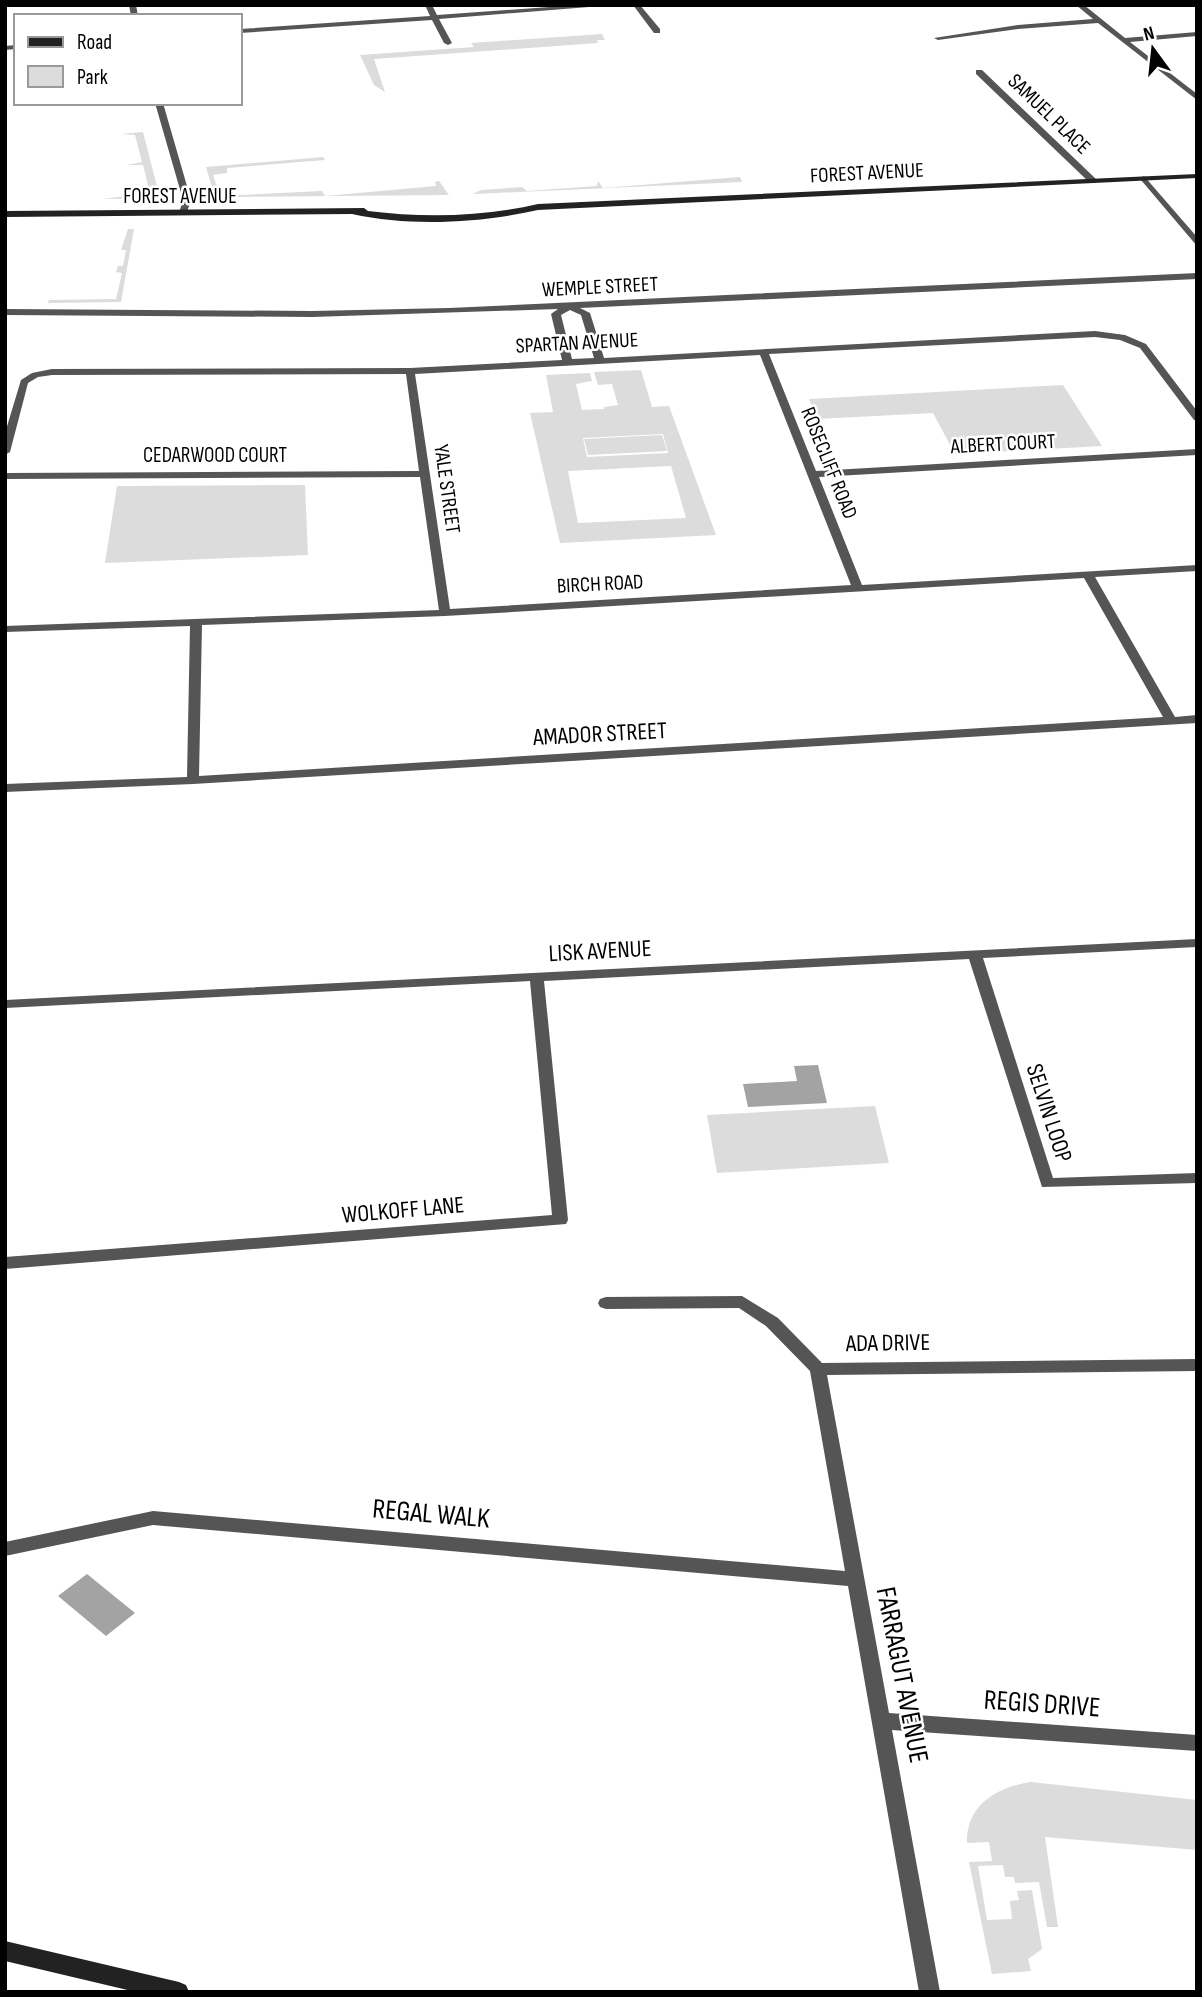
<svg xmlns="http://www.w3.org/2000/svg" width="1202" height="1997" viewBox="0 0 1202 1997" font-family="'Sofia Sans Condensed',sans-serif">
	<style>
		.green { fill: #dcdcdc; fill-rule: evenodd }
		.water { fill: #a3a3a3 }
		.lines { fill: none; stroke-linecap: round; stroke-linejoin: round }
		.street { fill: #555; fill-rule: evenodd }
		.secondary { fill: #222; fill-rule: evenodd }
		.labels { text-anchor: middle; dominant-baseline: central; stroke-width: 5; stroke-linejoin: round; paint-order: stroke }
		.far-street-label { font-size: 21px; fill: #000; stroke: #fff }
		.street-label { font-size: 24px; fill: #000; stroke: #fff }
		.near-street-label { font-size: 28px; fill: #000; stroke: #fff }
	</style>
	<rect width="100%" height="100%" fill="#fff"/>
	<path class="green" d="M 602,34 L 605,40 L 597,40 L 598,43 L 374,59 L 385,92 L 374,85 L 360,55 L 474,47 L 471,43 Z
		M 143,132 L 160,198 L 103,199 L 150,193 L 143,165 L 127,165 L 142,162 L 135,135 L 121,134 Z
		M 323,157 L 325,160 L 227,168 L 227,173 L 213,175 L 220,196 L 322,191 L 325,196 L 436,186 L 435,182 L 439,181 L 449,195 L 215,197 L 206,167 Z
		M 740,177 L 742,182 L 473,194 L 481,190 L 522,187 L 527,191 L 597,186 L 598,181 L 603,188 Z
		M 128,229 L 134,229 L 121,302 L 48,303 L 49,300 L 116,299 L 122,273 L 116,272 L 118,266 L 123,266 L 126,250 L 121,250 Z
		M 641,370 L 652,407 L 669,406 L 716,535 L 560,543 L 530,413 L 553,412 L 546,375 L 590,373 L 592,381 L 576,384 L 582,410 L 604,409 L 604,407 L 618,405 L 612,384 L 598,385 L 594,372 ZM 663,434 L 668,453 L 587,457 L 583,438 ZM 671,466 L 686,518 L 578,523 L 568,471 Z
		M 1063,385 L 1102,446 L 955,454 L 933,413 L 818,419 L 809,399 Z
		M 662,435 L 667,451 L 588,455 L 584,439 Z
		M 305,485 L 308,555 L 105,563 L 117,486 Z
		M 875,1106 L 889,1163 L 717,1173 L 707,1115 Z
		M 1031,1782 L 1197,1800 L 1197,1850 L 1045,1837 L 1058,1927 L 1047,1927 L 1039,1882 L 1015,1883 L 1014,1877 L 1005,1877 L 1003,1865 L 978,1866 L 987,1920 L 1012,1919 L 1010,1901 L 1019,1900 L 1017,1891 L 1032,1890 L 1042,1949 L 1028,1959 L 1031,1971 L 992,1974 L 969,1862 L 992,1861 L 989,1842 L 967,1843 C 966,1805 997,1787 1031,1782 Z"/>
	<path class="water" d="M 818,1065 L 827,1103 L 748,1107 L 743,1084 L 797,1081 L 794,1066 Z
		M 87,1574 L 135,1613 L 106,1636 L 58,1596 Z"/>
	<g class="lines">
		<path class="street" d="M 129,5 L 136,5 L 138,16 L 131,16 Z
			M 425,5 L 432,5 L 437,15 L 577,5 L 614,5 L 439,19 L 452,43 L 448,45 L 444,43 L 432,20 L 240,33 L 240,29 L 430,16 Z
			M 633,5 L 640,5 L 660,29 L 660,33 L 654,33 Z
			M 1076,5 L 1084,5 L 1125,38 L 1197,32 L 1197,36 L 1130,42 L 1197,94 L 1197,100 L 1098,23 L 1018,29 L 938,40 L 934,38 L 1018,25 L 1093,19 Z
			M 16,45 L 16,49 L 5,50 L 5,46 Z
			M 976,70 L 982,70 L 1096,179 L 1096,183 L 1090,183 L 976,74 Z
			M 155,103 L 163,103 L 191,200 L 186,215 L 179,213 L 183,200 Z
			M 1144,176 L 1197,237 L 1197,246 L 1141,180 L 1140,178 Z
			M 1197,273 L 1197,279 L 580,308 L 590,313 L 604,358 L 1095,331 L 1125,335 L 1146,344 L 1197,411 L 1197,421 L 1194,420 L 1140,348 L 1120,340 L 1095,337 L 769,354 L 816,471 L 1197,449 L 1197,455 L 819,477 L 862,585 L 1197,565 L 1197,571 L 1095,577 L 1175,717 L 1197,715 L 1197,723 L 193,784 L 5,792 L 5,784 L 187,777 L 190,626 L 5,632 L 5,626 L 439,610 L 420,477 L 5,479 L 5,473 L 419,471 L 406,374 L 52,375 L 38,377 L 28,383 L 10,452 L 5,455 L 5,433 L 21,380 L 32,373 L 52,369 L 410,368 L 562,360 L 551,314 L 558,309 L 312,317 L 5,315 L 5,309 L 312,311 L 449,308 ZM 570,310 L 581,315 L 594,358 L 572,359 L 561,315 ZM 760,355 L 851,585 L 450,609 L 415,374 ZM 1084,578 L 1163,717 L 199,776 L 202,625 L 445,616 Z
			M 1197,939 L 1197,947 L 983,958 L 1053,1178 L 1197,1173 L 1197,1183 L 1042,1187 L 969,959 L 544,981 L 568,1220 L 566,1224 L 5,1269 L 5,1257 L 552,1215 L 530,981 L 5,1008 L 5,1000 Z
			M 742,1296 L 778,1318 L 822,1363 L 1197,1359 L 1197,1371 L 827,1375 L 889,1713 L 1197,1735 L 1197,1751 L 892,1730 L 940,1992 L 919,1992 L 848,1586 L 153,1525 L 5,1556 L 5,1542 L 153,1511 L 845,1571 L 810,1371 L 766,1326 L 739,1308 L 606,1309 L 600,1307 L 598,1303 L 600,1299 L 606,1297 Z"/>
		<path class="secondary" d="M 1197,174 L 1197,178 L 538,210 C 480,223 411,227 352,214 L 5,217 L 5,211 L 364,208 L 368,211 C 424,218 483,217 538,204 Z
			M 5,1941 L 179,1982 L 186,1985 L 189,1992 L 136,1992 L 5,1961 Z"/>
	</g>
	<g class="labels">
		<g class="far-street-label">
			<text transform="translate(1049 114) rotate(44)">SAMUEL PLACE</text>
			<text transform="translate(867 173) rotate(-3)">FOREST AVENUE</text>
			<text x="180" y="196">FOREST AVENUE</text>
			<text transform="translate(600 287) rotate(-3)">WEMPLE STREET</text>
			<text transform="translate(577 343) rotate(-3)">SPARTAN AVENUE</text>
			<text transform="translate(1003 444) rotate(-3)">ALBERT COURT</text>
			<text x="215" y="455">CEDARWOOD COURT</text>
			<text transform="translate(829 463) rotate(68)">ROSECLIFF ROAD</text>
			<text transform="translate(447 489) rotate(82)">YALE STREET</text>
			<text transform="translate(600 584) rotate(-3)">BIRCH ROAD</text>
		</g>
		<g class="street-label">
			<text transform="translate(600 734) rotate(-3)">AMADOR STREET</text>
			<text transform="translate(600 951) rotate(-3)">LISK AVENUE</text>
			<text transform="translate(1049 1113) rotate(72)">SELVIN LOOP</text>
			<text transform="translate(403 1210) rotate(-5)">WOLKOFF LANE</text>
			<text transform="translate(888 1343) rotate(-1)">ADA DRIVE</text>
		</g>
		<g class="near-street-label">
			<text transform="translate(431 1514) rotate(5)">REGAL WALK</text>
			<text transform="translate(902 1675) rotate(79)">FARRAGUT AVENUE</text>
			<text transform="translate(1042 1704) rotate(4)">REGIS DRIVE</text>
		</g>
	</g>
	<rect width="1202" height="1997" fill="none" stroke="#000000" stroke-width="14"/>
	<rect x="14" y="14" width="228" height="91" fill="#ffffff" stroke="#999999" stroke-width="2"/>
	<rect x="28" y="37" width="35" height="10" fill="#222222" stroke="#999999" stroke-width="2"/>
	<text x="77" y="49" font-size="21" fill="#000000">Road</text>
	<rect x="28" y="66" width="35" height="21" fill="#dcdcdc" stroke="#999999" stroke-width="2"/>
	<text x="77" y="84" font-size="21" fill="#000000">Park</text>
	<g transform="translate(1153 49) rotate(345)" stroke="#ffffff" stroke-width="5" paint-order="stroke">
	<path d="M0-5L12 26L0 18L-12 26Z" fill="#000000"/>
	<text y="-10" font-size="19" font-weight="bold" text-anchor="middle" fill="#000000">N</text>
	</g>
</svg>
